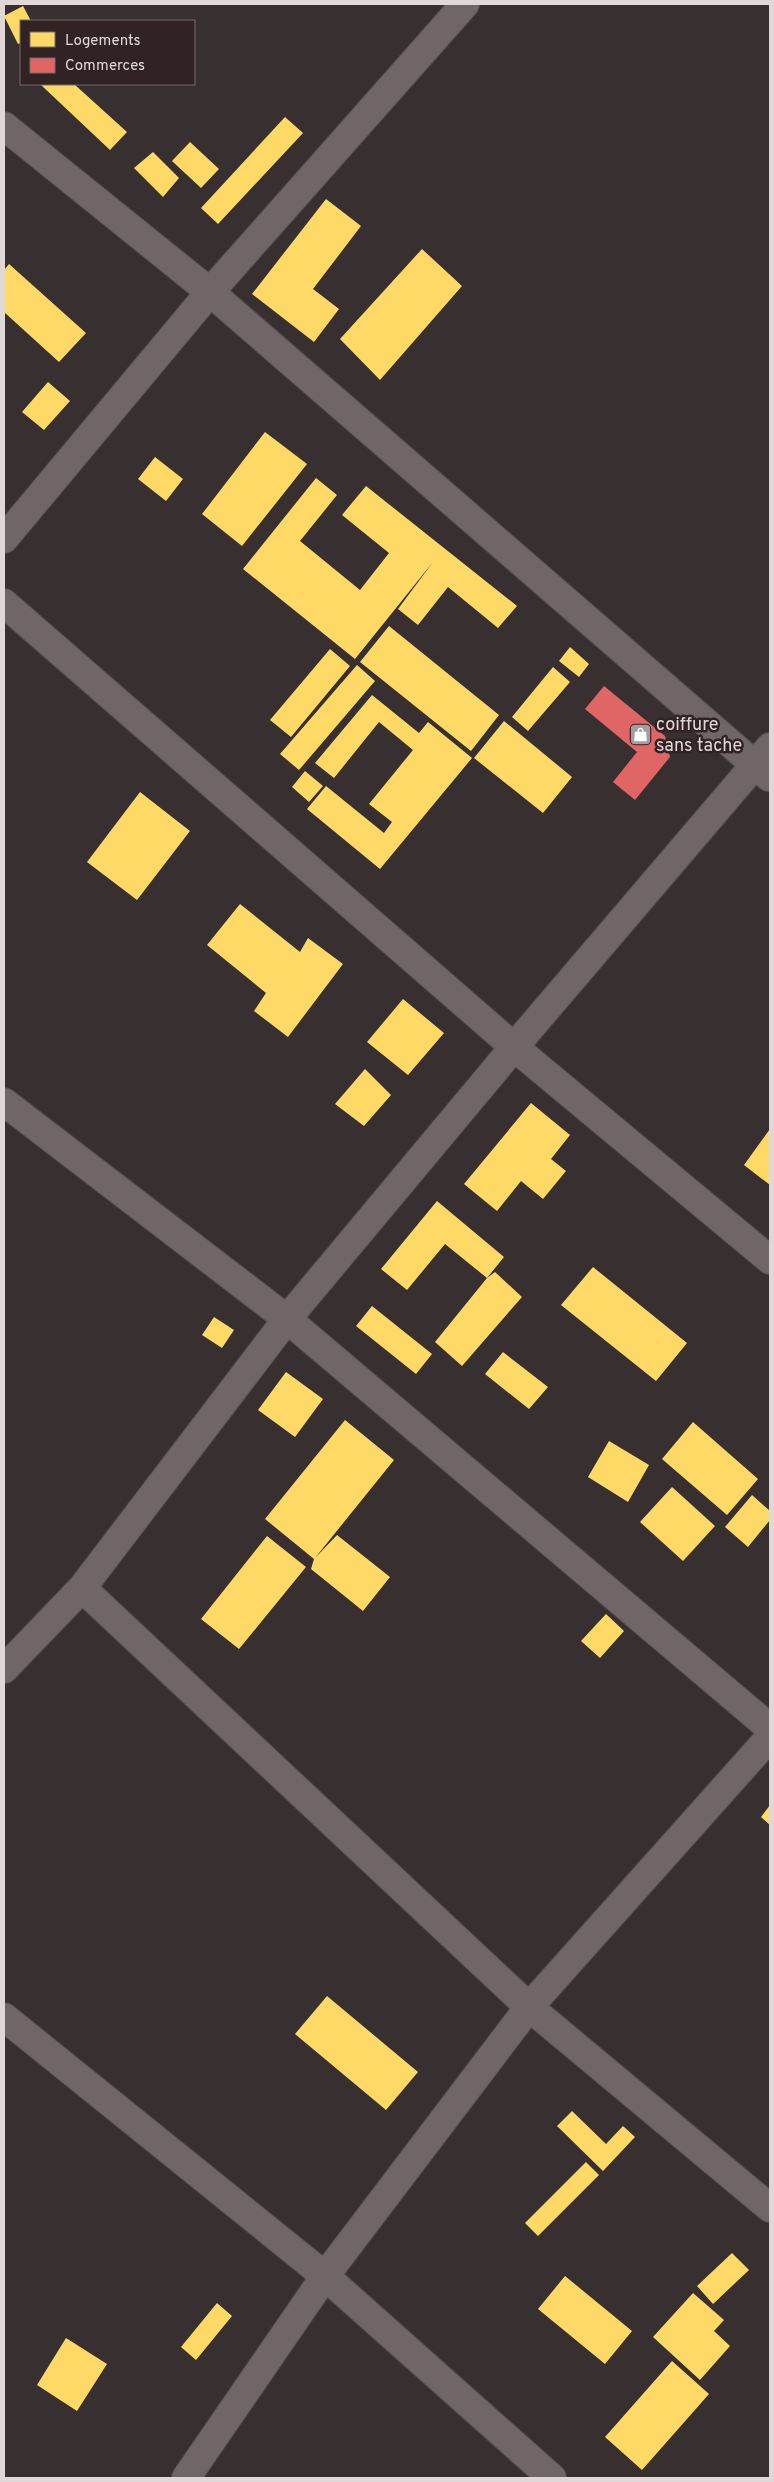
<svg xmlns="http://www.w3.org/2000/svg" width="774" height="2482" viewBox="0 0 774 2482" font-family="Overpass,sans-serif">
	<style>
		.homes { fill: #ffd966 }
		.shops { fill: #e06666 }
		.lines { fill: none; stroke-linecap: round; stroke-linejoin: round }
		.street-casing { stroke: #524c4c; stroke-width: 30 }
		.street { stroke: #706667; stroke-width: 28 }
		.labels { text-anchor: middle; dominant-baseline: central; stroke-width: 5; stroke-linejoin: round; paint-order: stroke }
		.poi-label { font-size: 18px; fill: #e0d7d7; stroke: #312323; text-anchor: start }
	</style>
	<rect width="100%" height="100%" fill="#383030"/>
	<path class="homes" d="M 23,6 L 31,21 L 21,21 L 21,43 L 18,44 L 4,16 Z
		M 40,84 L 74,84 L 127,132 L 110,150 Z
		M 285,117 L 303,133 L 218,224 L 201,208 Z
		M 190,142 L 219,169 L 201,188 L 172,161 Z
		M 153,152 L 179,178 L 163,197 L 134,168 Z
		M 326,199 L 361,226 L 313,289 L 339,309 L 314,342 L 252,294 Z
		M 422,249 L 462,286 L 380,380 L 340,339 Z
		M 9,264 L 86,333 L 59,362 L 4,312 L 4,270 Z
		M 48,382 L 70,401 L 44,430 L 22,412 Z
		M 265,432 L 307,464 L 242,546 L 202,514 Z
		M 155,457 L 183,479 L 166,501 L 138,479 Z
		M 316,478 L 337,495 L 300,541 L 360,590 L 389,553 L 342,515 L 366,486 L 517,606 L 498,628 L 448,587 L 418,625 L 398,609 L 433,562 L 355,659 L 243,569 Z
		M 389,626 L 499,715 L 471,751 L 360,662 Z
		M 570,647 L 589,664 L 579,677 L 559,661 Z
		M 330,649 L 350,666 L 291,737 L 270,720 Z
		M 357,665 L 375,681 L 299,770 L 280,754 Z
		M 553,667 L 570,682 L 528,731 L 512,717 Z
		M 372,695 L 419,733 L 428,722 L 472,758 L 380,869 L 307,809 L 326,786 L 384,833 L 392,822 L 369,804 L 413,750 L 379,722 L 334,778 L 315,763 Z
		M 504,721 L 572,777 L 543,813 L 474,758 Z
		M 305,771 L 323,786 L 309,802 L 292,787 Z
		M 140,792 L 190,831 L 137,900 L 87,862 Z
		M 240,904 L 300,952 L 308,938 L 343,964 L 288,1037 L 254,1011 L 266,993 L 207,945 Z
		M 403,999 L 444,1033 L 408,1075 L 367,1042 Z
		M 365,1069 L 391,1095 L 364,1126 L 335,1104 Z
		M 531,1103 L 570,1135 L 551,1159 L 566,1171 L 543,1199 L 521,1181 L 497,1211 L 464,1184 Z
		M 770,1129 L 770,1185 L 744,1165 Z
		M 437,1201 L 504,1257 L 487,1278 L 445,1244 L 407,1290 L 381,1269 Z
		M 593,1267 L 687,1343 L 656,1381 L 561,1305 Z
		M 495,1272 L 522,1297 L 462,1366 L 435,1342 L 487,1278 Z
		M 372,1306 L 432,1354 L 416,1374 L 356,1326 Z
		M 214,1317 L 234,1330 L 222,1348 L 202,1335 Z
		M 503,1352 L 548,1387 L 529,1409 L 485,1374 Z
		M 286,1372 L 323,1399 L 295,1437 L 258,1410 Z
		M 345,1420 L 394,1460 L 315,1558 L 337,1535 L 390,1577 L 363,1611 L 311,1569 L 314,1559 L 265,1519 Z
		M 693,1422 L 758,1479 L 727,1515 L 662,1459 Z
		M 609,1441 L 649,1465 L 628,1502 L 588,1477 Z
		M 672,1487 L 715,1526 L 683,1561 L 640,1522 Z
		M 752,1495 L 770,1511 L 770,1520 L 748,1547 L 725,1527 Z
		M 267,1536 L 306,1567 L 239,1649 L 201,1619 Z
		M 606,1614 L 624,1631 L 600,1658 L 581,1641 Z
		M 770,1805 L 770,1825 L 761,1817 Z
		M 327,1996 L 418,2072 L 386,2110 L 295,2034 Z
		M 572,2111 L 606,2144 L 623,2126 L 635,2137 L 603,2171 L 557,2126 Z
		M 586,2162 L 599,2175 L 538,2236 L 525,2223 Z
		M 732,2253 L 749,2270 L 713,2304 L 697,2286 Z
		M 565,2276 L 632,2331 L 605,2364 L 538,2309 Z
		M 693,2293 L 724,2320 L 714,2331 L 730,2346 L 700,2380 L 653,2337 Z
		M 217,2303 L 232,2316 L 196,2360 L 181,2347 Z
		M 66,2338 L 107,2364 L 77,2411 L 37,2385 Z
		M 672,2361 L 709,2394 L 642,2470 L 605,2437 Z"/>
	<path class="shops" d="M 604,686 L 665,736 L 670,757 L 635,800 L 613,782 L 637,752 L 585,709 Z"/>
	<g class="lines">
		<defs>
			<path id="street" d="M 4,126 L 210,292 L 769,777
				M 4,539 L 210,292 L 465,4
				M 4,603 L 514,1047 L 770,1260
				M 4,1102 L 287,1319 L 770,1728
				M 82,1588 L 529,2007 L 770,2208
				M 4,1669 L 82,1588 L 287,1319 L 514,1047 L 770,747
				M 4,2017 L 325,2276 L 552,2478
				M 186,2478 L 325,2276 L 529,2007 L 770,1737"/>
		</defs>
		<use href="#street" class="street-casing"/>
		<use href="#street" class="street"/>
	</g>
	<defs>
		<symbol id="shop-square" viewBox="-11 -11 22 22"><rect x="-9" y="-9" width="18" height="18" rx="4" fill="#a59d9d" stroke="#312323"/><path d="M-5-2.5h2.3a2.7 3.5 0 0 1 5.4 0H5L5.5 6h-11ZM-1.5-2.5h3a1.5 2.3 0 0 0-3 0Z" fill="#fff"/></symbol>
	</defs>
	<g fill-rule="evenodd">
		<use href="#shop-square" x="628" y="722" width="25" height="25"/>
	</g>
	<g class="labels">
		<g class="poi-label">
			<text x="656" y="725">coiffure<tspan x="656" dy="21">sans tache</tspan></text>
		</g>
	</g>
	<rect width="774" height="2482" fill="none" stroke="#e0d7d7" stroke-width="10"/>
	<rect x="20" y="20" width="175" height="65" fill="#312323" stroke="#776b6b"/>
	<rect x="30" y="32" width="25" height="15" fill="#ffd966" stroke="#776b6b"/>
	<text x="65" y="45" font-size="15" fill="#e0d7d7">Logements</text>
	<rect x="30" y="58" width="25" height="15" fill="#e06666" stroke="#776b6b"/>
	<text x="65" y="70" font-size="15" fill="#e0d7d7">Commerces</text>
</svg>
